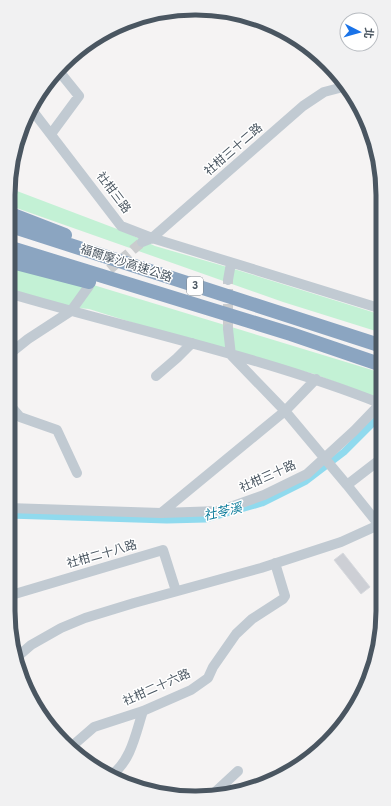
<svg xmlns="http://www.w3.org/2000/svg" width="391" height="806" viewBox="0 0 391 806" font-family="Overpass,'Noto Sans TC',sans-serif">
	<style>
		.green { fill: #c3f1d5 }
		.lines { fill: none; stroke-linecap: round; stroke-linejoin: round }
		.canal { stroke: #90daee; stroke-width: 7 }
		.building { fill: #cdcfd5; stroke: #d7d9de }
		.minor-tunnel { stroke: #caccce; stroke-width: 10; stroke-dasharray: 10 5; stroke-linecap: butt }
		.minor { stroke: #c1cad2; stroke-width: 10 }
		.highway { stroke: #8ba5c1; stroke-width: 14 }
		.labels { text-anchor: middle; dominant-baseline: central; stroke-width: 3; stroke-linejoin: round; paint-order: stroke }
		.shield { fill: #fff; stroke: #808990; stroke-width: 1 }
		.shield-label { font-size: 11px; font-weight: bold; fill: #4a5661 }
		.street-label { font-size: 12px; fill: #4a5661; stroke: #fff }
		.water-label { font-size: 13px; font-style: italic; fill: #0c7c9b; stroke: #fff }
		.rim { fill: none; stroke: #4a5661; stroke-width: 5 }
	</style>
	<rect width="100%" height="100%" fill="#f5f3f3"/>
	<path class="green" d="M 9,188 L 125,232 L 155,246 L 234,269 L 382,315 L 382,333 L 283,302 L 8,205 Z
		M 8,262 L 54,273 L 382,373 L 382,386 L 375,397 L 314,374 L 224,351 L 89,309 L 68,307 L 8,290 Z"/>
	<g class="lines">
		<path class="canal" d="M 8,515 L 167,520 L 206,519 L 262,503 L 306,481 L 344,452 L 382,414"/>
	</g>
	<path class="building" d="M 343,553 L 370,587 L 361,594 L 334,560 Z"/>
	<g class="lines">
		<path class="minor-tunnel" d="M 98,279 L 142,242
			M 228,329 L 228,280"/>
		<path class="minor" d="M 32,110 L 121,226 L 152,238 L 382,309
			M 51,134 L 79,96 L 58,70
			M 142,242 L 152,238 L 303,106 L 324,92 L 347,86
			M 228,280 L 231,263
			M 8,293 C 133,330 261,356 382,404
			M 228,329 L 231,355 L 285,411 L 347,485 L 383,530
			M 8,355 L 28,339 L 71,311 L 89,286
			M 156,376 L 177,358 L 192,343
			M 8,403 L 20,417 L 57,430 L 77,473
			M 347,485 L 382,458
			M 8,508 L 161,513 L 219,511 L 264,495 L 307,474 L 354,431 L 382,402
			M 161,513 L 285,411 L 316,379
			M 8,596 L 163,550 L 176,591
			M 16,658 L 31,645 L 61,628 L 85,618 L 134,603 L 261,568 L 341,542 L 383,523
			M 71,747 L 94,727 L 143,711 L 191,690 L 208,678 L 213,667 L 236,634 L 252,619 L 283,599 L 285,596 L 275,563
			M 111,775 C 131,762 136,732 143,711
			M 211,796 L 238,771"/>
		<path class="highway" d="M 8,213 L 65,235
			M 8,225 L 382,346
			M 8,247 L 291,334 L 382,365
			M 8,261 L 89,282"/>
	</g>
	<g class="labels">
		<rect class="shield" x="187" y="277" width="16" height="18" rx="3"/>
		<g class="shield-label">
			<text x="195" y="286">3</text>
		</g>
		<g class="street-label">
			<text transform="translate(234 150) rotate(-41)">社柑三十二路</text>
			<text transform="translate(113 193) rotate(53)">社柑三路</text>
			<text transform="translate(126 264) rotate(18)">福爾摩沙高速公路</text>
			<text transform="translate(268 477) rotate(-24)">社柑三十路</text>
			<text transform="translate(102 555) rotate(-16)">社柑二十八路</text>
			<text transform="translate(157 688) rotate(-24)">社柑二十六路</text>
		</g>
		<g class="water-label">
			<text transform="translate(223 513) rotate(-13)">社苓溪</text>
		</g>
	</g>
	<path d="M0 0H391V806H0ZM195 15H196A180 180 0 0 1 376 195V611A180 180 0 0 1 196 791H195A180 180 0 0 1 15 611V195A180 180 0 0 1 195 15Z" fill="#f1f1f2" fill-rule="evenodd"/>
	<path class="rim" d="M195 15H196A180 180 0 0 1 376 195V611A180 180 0 0 1 196 791H195A180 180 0 0 1 15 611V195A180 180 0 0 1 195 15Z"/>
	<g transform="translate(359 32) rotate(96)"><circle r="19" fill="#ffffff" stroke="#b7bbc0"/>
	<path d="M0-3L7 15L0 10L-7 15Z" fill="#1a73e8"/>
	<text y="-6" font-size="11" font-weight="bold" text-anchor="middle" fill="#4a5661">北</text>
	</g>
</svg>
